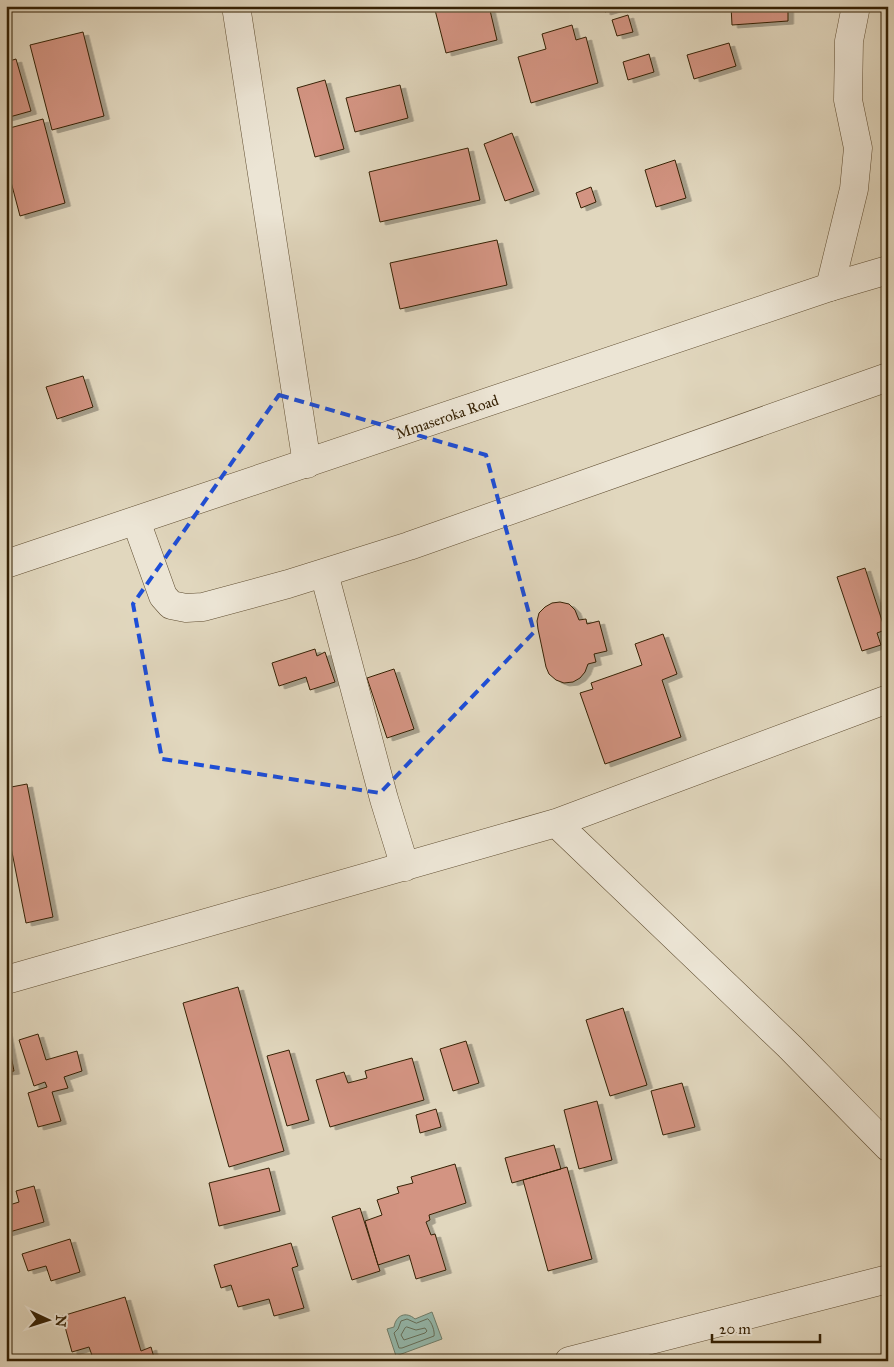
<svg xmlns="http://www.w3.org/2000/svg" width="894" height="1367" viewBox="0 0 894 1367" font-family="'IM FELL Great Primer',serif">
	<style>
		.water { fill: #94baae; stroke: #6e7d6a }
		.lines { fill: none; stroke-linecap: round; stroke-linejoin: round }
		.shore { stroke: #646e59; stroke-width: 1 }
		.building { fill: #d39482; stroke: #352104; filter: url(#shadow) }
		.minor-casing { stroke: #604e32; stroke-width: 29 }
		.tertiary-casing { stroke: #604e32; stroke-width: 29 }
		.minor { stroke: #ece5d5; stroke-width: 28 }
		.tertiary { stroke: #ece5d5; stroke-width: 28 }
		.marked { fill: none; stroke: #1d4ed8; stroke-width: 4; stroke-dasharray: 10 6; stroke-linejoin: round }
		.labels { text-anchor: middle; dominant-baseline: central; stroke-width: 4; stroke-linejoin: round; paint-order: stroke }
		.street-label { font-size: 15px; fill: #352104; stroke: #ece5d5 }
	</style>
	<defs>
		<filter id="shadow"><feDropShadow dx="5.5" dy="3" stdDeviation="0" flood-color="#0004"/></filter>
	</defs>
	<rect width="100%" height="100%" fill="#e1d7be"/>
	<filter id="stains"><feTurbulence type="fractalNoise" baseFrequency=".004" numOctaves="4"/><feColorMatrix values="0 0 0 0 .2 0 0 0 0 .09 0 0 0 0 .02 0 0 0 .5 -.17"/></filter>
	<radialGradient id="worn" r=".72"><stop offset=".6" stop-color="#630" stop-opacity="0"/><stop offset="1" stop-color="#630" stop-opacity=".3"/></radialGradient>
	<path class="water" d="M 432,1312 L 442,1339 L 396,1356 L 387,1329 L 394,1327 C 396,1315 406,1311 415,1319 Z"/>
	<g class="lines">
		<path class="shore" d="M 428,1319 C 432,1322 435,1332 434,1336 L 402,1348 L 399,1348 L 394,1333 L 398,1329 L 401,1321 L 407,1319 L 416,1323 Z
			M 407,1327 L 416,1330 L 425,1328 L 427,1331 L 425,1333 L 404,1340 L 401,1335 L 405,1328 Z"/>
	</g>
	<path class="building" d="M 434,6 L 489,6 L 497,40 L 446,53 Z
		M 603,6 L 625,6 L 605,12 Z
		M 731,6 L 788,6 L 788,21 L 732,25 Z
		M 628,15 L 633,32 L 617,36 L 612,20 Z
		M 572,25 L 576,40 L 586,37 L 598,83 L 531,103 L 518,57 L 546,49 L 542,34 Z
		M 83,32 L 104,116 L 52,130 L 30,45 Z
		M 729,43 L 736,66 L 694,79 L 687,55 Z
		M 649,54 L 654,72 L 628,80 L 623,62 Z
		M 16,59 L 31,111 L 6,118 L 6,62 Z
		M 325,80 L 344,149 L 315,157 L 297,88 Z
		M 400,85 L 408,118 L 355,132 L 346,98 Z
		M 43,119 L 65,203 L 20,216 L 6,163 L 6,129 Z
		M 512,133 L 534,191 L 505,201 L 484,144 Z
		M 468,148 L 480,200 L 380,222 L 369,172 Z
		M 675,160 L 686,198 L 656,207 L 645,170 Z
		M 591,187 L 596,202 L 581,208 L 576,193 Z
		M 497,240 L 507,285 L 400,309 L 390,263 Z
		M 83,376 L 93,407 L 57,419 L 46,387 Z
		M 865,568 L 885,630 L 877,633 L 881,645 L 862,651 L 837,577 Z
		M 560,602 L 569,604 L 575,610 L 579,620 L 586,619 L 587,624 L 599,621 L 607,651 L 594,654 L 596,662 L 588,664 L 585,672 L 580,678 L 573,682 L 564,683 L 556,680 L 549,674 L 546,667 L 538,629 L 537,621 L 539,613 L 545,607 L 552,603 Z
		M 663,634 L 677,674 L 662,680 L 681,737 L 605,764 L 580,693 L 593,689 L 591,683 L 642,665 L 635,644 Z
		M 315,649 L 317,656 L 325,652 L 335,682 L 310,690 L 306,677 L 279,686 L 272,663 Z
		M 394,669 L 414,729 L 387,738 L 367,678 Z
		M 27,784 L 53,917 L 26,923 L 6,822 L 6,788 Z
		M 238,987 L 284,1151 L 229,1167 L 183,1003 Z
		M 623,1008 L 647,1085 L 610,1096 L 586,1020 Z
		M 6,1030 L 14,1071 L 6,1072 Z
		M 38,1034 L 46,1060 L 77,1051 L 82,1071 L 64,1077 L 68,1088 L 52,1092 L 61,1121 L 38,1127 L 28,1093 L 47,1087 L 45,1082 L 34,1086 L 19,1040 Z
		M 466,1041 L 479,1083 L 453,1091 L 440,1049 Z
		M 289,1050 L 309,1120 L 287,1126 L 267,1056 Z
		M 412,1058 L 424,1100 L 330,1127 L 316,1080 L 344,1072 L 348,1083 L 367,1078 L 365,1071 Z
		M 682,1083 L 695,1127 L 663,1135 L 651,1091 Z
		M 597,1101 L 612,1160 L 579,1169 L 564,1110 Z
		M 436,1109 L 441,1127 L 420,1133 L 416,1115 Z
		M 554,1145 L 561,1169 L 512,1183 L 505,1158 Z
		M 455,1164 L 466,1203 L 429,1215 L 430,1220 L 426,1222 L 431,1235 L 435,1234 L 446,1270 L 416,1279 L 409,1255 L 378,1265 L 365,1221 L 382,1215 L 377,1200 L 399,1193 L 397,1187 L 413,1183 L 411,1177 Z
		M 567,1167 L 592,1259 L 548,1271 L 523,1180 Z
		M 269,1168 L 280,1211 L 219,1226 L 209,1183 Z
		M 34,1186 L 44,1222 L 6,1233 L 6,1206 L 19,1202 L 16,1191 Z
		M 360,1208 L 380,1271 L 352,1280 L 332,1217 Z
		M 70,1239 L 80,1272 L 51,1281 L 46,1266 L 28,1271 L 22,1254 Z
		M 291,1243 L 298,1266 L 292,1268 L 304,1308 L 274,1316 L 269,1299 L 238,1307 L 231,1285 L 221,1288 L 214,1265 Z
		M 125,1297 L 141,1351 L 151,1347 L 155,1361 L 94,1361 L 89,1347 L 72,1352 L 62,1316 Z"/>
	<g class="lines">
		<defs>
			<path id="minor" d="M 236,6 L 307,464
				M 830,287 L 854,189 L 858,148 L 848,100 L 849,41 L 856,6
				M 136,521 L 163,596 L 171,605 L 186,608 L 203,607 L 288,584 L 409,546 L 888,377
				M 324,573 L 384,799 L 405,867
				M 556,823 L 790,1047 L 888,1147
				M 6,980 L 556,823 L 888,699
				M 569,1361 L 888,1279"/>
			<path id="tertiary" d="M 6,564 L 830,287 L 888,270"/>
		</defs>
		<use href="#minor" class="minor-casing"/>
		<use href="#tertiary" class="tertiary-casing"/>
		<use href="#minor" class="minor"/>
		<use href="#tertiary" class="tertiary"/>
	</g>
	<path class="marked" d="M 279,395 L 486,455 L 534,632 L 380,793 L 162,759 L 133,604 Z"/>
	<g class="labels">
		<g class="street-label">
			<text transform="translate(447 417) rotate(-19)">Mmaseroka Road</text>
		</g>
	</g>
	<rect width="894" height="1367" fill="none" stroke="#e1d7be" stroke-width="25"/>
	<rect x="8" y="8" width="879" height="1352" fill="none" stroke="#352104" stroke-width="2.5"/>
	<rect x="12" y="12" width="869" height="1342" fill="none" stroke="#352104"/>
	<g transform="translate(48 1320) rotate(94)" stroke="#ece5d5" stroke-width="4" paint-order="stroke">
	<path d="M0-4L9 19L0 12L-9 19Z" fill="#352104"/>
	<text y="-8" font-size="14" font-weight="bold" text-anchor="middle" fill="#352104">N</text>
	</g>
	<path d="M712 1334v8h108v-8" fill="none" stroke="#352104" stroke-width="2.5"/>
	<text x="719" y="1334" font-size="15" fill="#352104" stroke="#ece5d5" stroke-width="4" paint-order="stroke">20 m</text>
	<rect width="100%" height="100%" filter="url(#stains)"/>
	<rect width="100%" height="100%" fill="url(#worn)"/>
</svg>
